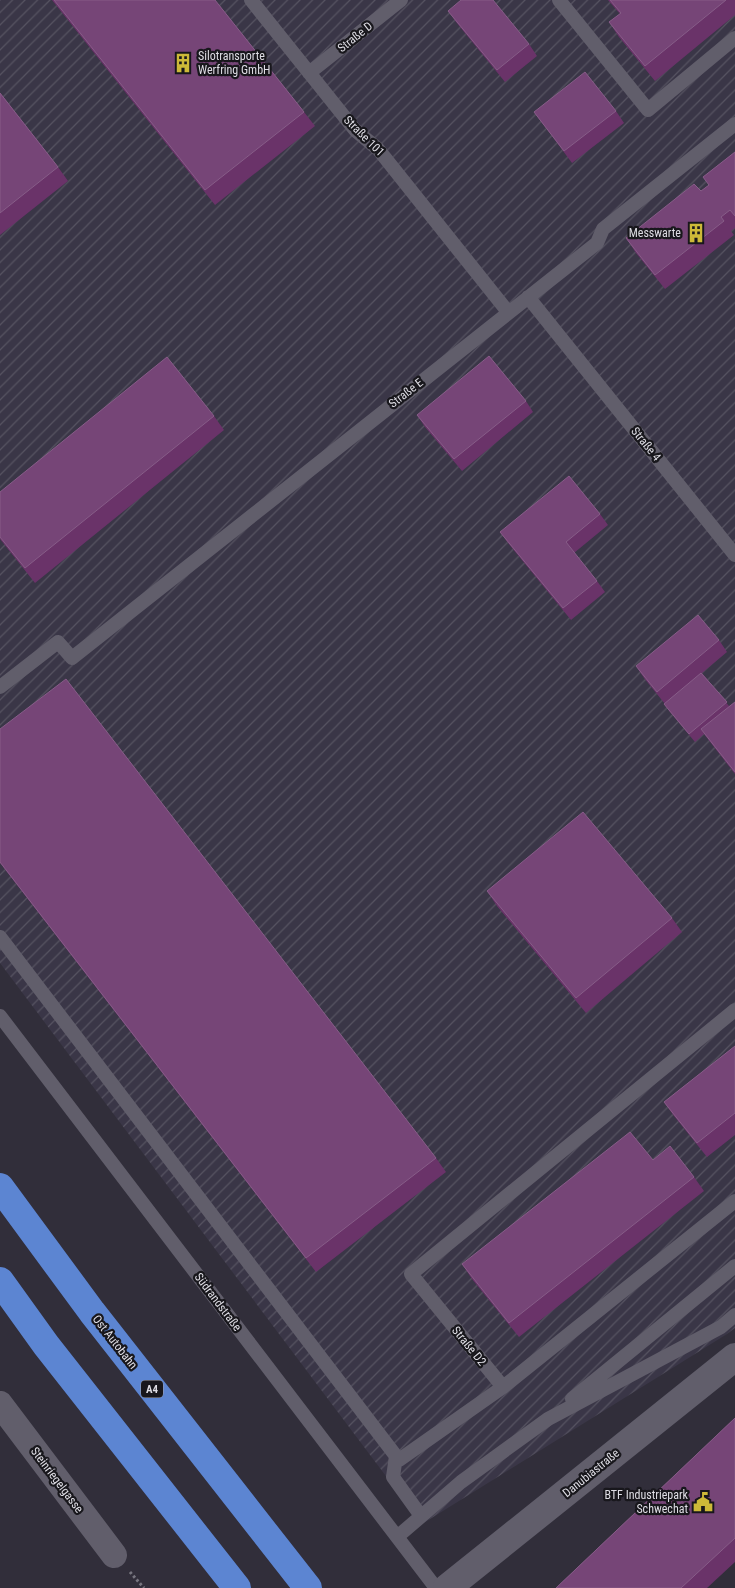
<svg xmlns="http://www.w3.org/2000/svg" width="735" height="1588" viewBox="0 0 735 1588" font-family="'Roboto Condensed',sans-serif">
	<style>
		.industrial { fill: url(#industrial-furrows) }
		.lines { fill: none; stroke-linecap: round; stroke-linejoin: round }
		.path { stroke: #77757f; stroke-width: 3; stroke-dasharray: 2.5 2.5; stroke-linecap: butt }
		.lane { stroke: #615e6b; stroke-width: 14 }
		.street { stroke: #615e6b; stroke-width: 26 }
		.secondary { stroke: #615e6b; stroke-width: 28 }
		.highway { stroke: #5c85d2; stroke-width: 28 }
		.wall { fill: #6a3369 }
		.building { fill: #764577; stroke: #875d88 }
		.labels { text-anchor: middle; dominant-baseline: central; stroke-width: 4.5; stroke-linejoin: round; paint-order: stroke }
		.shield { fill: #18171c; stroke: #a3a2a9; stroke-width: 1 }
		.shield-label { font-size: 11px; font-weight: bold; fill: #dfdee5 }
		.street-label { font-size: 12px; fill: #dfdee5; stroke: #18171c }
		.poi-label { font-size: 12px; fill: #dfdee5; stroke: #18171c; text-anchor: end }
	</style>
	<defs>
		<pattern id="industrial-furrows" width="10" height="10" patternUnits="userSpaceOnUse" patternTransform="scale(1.25)"><rect width="10" height="10" fill="#3a3647"/><path d="M-1 1l2-2M0 10L10 0M9 11l2-2" fill="none" stroke="#565361"/></pattern>
	</defs>
	<rect width="100%" height="100%" fill="#312e3a"/>
	<path class="industrial" d="M 0,0 L 735,0 L 735,1328 L 727,1334 L 422,1524 L 0,963 Z"/>
	<g class="lines">
		<path class="path" d="M 130,1572 L 144,1588"/>
		<path class="lane" d="M 251,0 L 355,130 L 378,149 L 508,312
			M 559,0 L 648,110 L 735,38
			M 309,73 L 401,0
			M 528,297 L 735,555
			M 0,687 L 58,642 L 72,658 L 597,243 L 603,229 L 735,124
			M 0,937 L 399,1460 L 503,1387
			M 735,1010 L 411,1274 L 503,1387 L 735,1201
			M 0,1016 L 436,1588
			M 572,1399 L 735,1266
			M 396,1456 L 393,1477 L 421,1516
			M 397,1537 L 461,1482 L 548,1419 L 721,1327 L 735,1315"/>
		<path class="street" d="M 0,1404 L 114,1555"/>
		<path class="secondary" d="M 447,1588 L 735,1357"/>
		<path class="highway" d="M 0,1187 L 92,1312 L 308,1588
			M 0,1281 L 46,1345 L 237,1588"/>
	</g>
	<path class="wall" d="M 52,0 L 215,0 L 304,112 L 315,126 L 215,205 Z
		M 608,0 L 735,0 L 735,15 L 655,81 L 619,37 L 609,22 L 620,14 Z
		M 448,11 L 529,44 L 537,56 L 505,82 L 456,22 Z
		M 0,93 L 58,167 L 68,181 L 0,235 Z
		M 616,111 L 624,123 L 572,163 L 534,112 Z
		M 735,152 L 735,228 L 731,231 L 734,235 L 665,289 L 636,253 L 626,238 L 701,191 L 709,185 L 703,177 Z
		M 526,401 L 533,412 L 462,471 L 425,427 L 417,415 Z
		M 214,416 L 224,430 L 35,583 L 0,539 L 0,492 Z
		M 600,514 L 608,525 L 574,553 L 597,581 L 605,592 L 571,620 L 508,543 L 500,532 Z
		M 719,640 L 727,652 L 702,673 L 729,706 L 735,702 L 735,774 L 704,734 L 695,742 L 670,712 L 664,704 L 665,704 L 644,678 L 636,666 Z
		M 0,729 L 436,1158 L 446,1172 L 316,1272 L 0,863 Z
		M 487,891 L 672,918 L 682,932 L 586,1013 L 497,906 Z
		M 735,1046 L 735,1135 L 707,1157 L 674,1116 L 664,1102 Z
		M 653,1160 L 694,1177 L 704,1191 L 519,1337 L 472,1279 L 462,1264 Z
		M 735,1418 L 735,1562 L 707,1588 L 556,1588 Z"/>
	<path class="building" d="M 54,0 L 215,0 L 304,112 L 205,190 Z
		M 461,0 L 493,0 L 529,44 L 497,70 L 448,11 Z
		M 610,0 L 726,0 L 645,66 L 609,22 L 621,13 Z
		M 585,72 L 616,111 L 564,151 L 534,112 Z
		M 0,93 L 58,167 L 0,213 Z
		M 735,152 L 735,216 L 730,210 L 721,217 L 724,221 L 655,275 L 626,238 L 694,184 L 701,191 L 709,185 L 703,177 Z
		M 489,356 L 526,401 L 454,459 L 417,415 Z
		M 167,357 L 214,416 L 25,568 L 0,537 L 0,492 Z
		M 569,476 L 600,514 L 566,542 L 597,581 L 563,608 L 500,532 Z
		M 698,615 L 719,640 L 657,692 L 636,666 Z
		M 701,673 L 727,702 L 689,734 L 664,704 Z
		M 66,679 L 436,1158 L 306,1258 L 0,862 L 0,729 Z
		M 735,702 L 735,772 L 701,729 Z
		M 583,812 L 672,918 L 576,998 L 487,891 Z
		M 735,1046 L 735,1113 L 697,1143 L 664,1102 Z
		M 630,1132 L 653,1160 L 670,1146 L 694,1177 L 509,1323 L 462,1264 Z
		M 735,1418 L 735,1538 L 681,1588 L 556,1588 Z"/>
	<defs>
		<symbol id="building-bare" viewBox="-9 -9 18 18"><path d="M-4-6H4V6H1V3H-1V6H-4ZM-2.5-4.3h1.7v1.8h-1.7ZM.8-4.3h1.7v1.8H.8ZM-2.5-1h1.7V.8h-1.7ZM.8-1h1.7V.8H.8Z" fill="#cdb938" stroke="#18171c" stroke-width="2.5" paint-order="stroke"/></symbol>
		<symbol id="civic-bare" viewBox="-9 -9 18 18"><path d="M-.6-6.5H3V-4.5H.6V-3L4-1V1h2V6H-6V1h2V-1L-.6-3ZM-1.2 2.5V6h2.4V2.5Z" fill="#cdb938" stroke="#18171c" stroke-width="2.5" paint-order="stroke"/></symbol>
	</defs>
	<g fill-rule="evenodd">
		<use href="#building-bare" x="169" y="49" width="28" height="28"/>
		<use href="#building-bare" x="682" y="219" width="28" height="28"/>
		<use href="#civic-bare" x="689" y="1488" width="28" height="28"/>
	</g>
	<g class="labels">
		<rect class="shield" x="141" y="1380.5" width="22" height="17" rx="4"/>
		<g class="shield-label">
			<text x="152" y="1389">A4</text>
		</g>
		<g class="street-label">
			<text transform="translate(355 37) rotate(-39)">Straße D</text>
			<text transform="translate(364 136) rotate(45)">Straße 101</text>
			<text transform="translate(406 393) rotate(-38)">Straße E</text>
			<text transform="translate(646 444) rotate(51)">Straße 4</text>
			<text transform="translate(218 1302) rotate(53)">Südrandstraße</text>
			<text transform="translate(115 1342) rotate(52)">Ost Autobahn</text>
			<text transform="translate(469 1346) rotate(51)">Straße D2</text>
			<text transform="translate(591 1473) rotate(-39)">Danubiastraße</text>
			<text transform="translate(57 1480) rotate(53)">Steinriegelgasse</text>
		</g>
		<g class="poi-label">
			<text x="198" y="56" text-anchor="start">Silotransporte<tspan x="198" dy="14">Werfring GmbH</tspan></text>
			<text x="681" y="233">Messwarte</text>
			<text x="688" y="1495">BTF Industriepark<tspan x="688" dy="14">Schwechat</tspan></text>
		</g>
	</g>
</svg>
